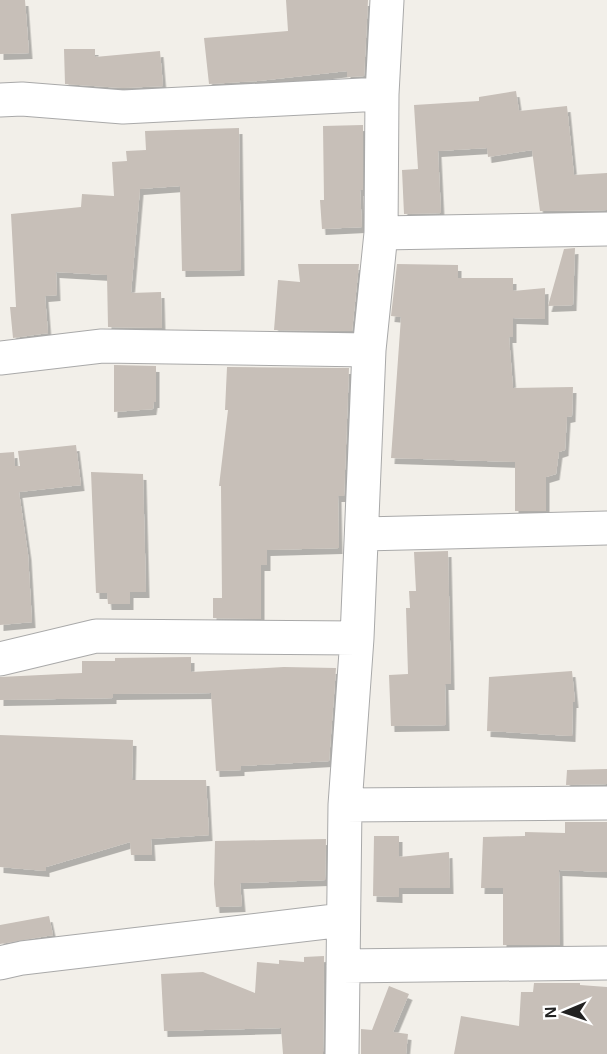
<svg xmlns="http://www.w3.org/2000/svg" width="607" height="1054" viewBox="0 0 607 1054" font-family="Helvetica,sans-serif">
	<style>
		.building { fill: #c7bfb8; filter: url(#shadow) }
		.lines { fill: none; stroke-linecap: round; stroke-linejoin: round }
		.minor-casing { stroke: #a9a9a9; stroke-width: 35 }
		.minor { stroke: #fff; stroke-width: 33 }
	</style>
	<defs>
		<filter id="shadow"><feDropShadow dx="3.5" dy="6" stdDeviation="0" flood-color="#0004"/></filter>
	</defs>
	<rect width="100%" height="100%" fill="#f2efe9"/>
	<path class="building" d="M 0,0 L 25,0 L 29,53 L 0,54 Z
		M 286,0 L 368,0 L 364,76 L 347,77 L 347,71 L 258,81 L 209,84 L 204,38 L 288,31 Z
		M 64,49 L 95,49 L 95,57 L 160,51 L 163,86 L 123,88 L 65,84 Z
		M 516,91 L 519,111 L 567,106 L 574,175 L 607,173 L 607,210 L 540,211 L 532,150 L 488,157 L 487,148 L 438,151 L 441,213 L 404,214 L 402,170 L 418,169 L 414,105 L 479,101 L 479,97 Z
		M 363,125 L 363,190 L 360,190 L 362,227 L 322,229 L 320,200 L 324,200 L 323,126 Z
		M 239,128 L 241,270 L 182,271 L 180,186 L 140,189 L 131,293 L 161,292 L 162,328 L 108,327 L 107,275 L 56,272 L 57,295 L 45,296 L 48,333 L 13,338 L 10,307 L 16,307 L 11,214 L 81,207 L 82,194 L 114,196 L 112,162 L 127,161 L 126,151 L 146,150 L 145,131 Z
		M 575,248 L 573,305 L 548,306 L 564,249 Z
		M 298,264 L 359,264 L 352,331 L 274,330 L 278,280 L 300,282 Z
		M 397,264 L 458,265 L 458,278 L 513,278 L 513,291 L 545,288 L 545,319 L 513,318 L 513,337 L 509,337 L 513,388 L 573,387 L 572,416 L 567,417 L 565,450 L 559,452 L 556,474 L 546,477 L 546,511 L 515,511 L 515,462 L 391,458 L 401,317 L 391,316 Z
		M 114,365 L 156,366 L 156,402 L 154,402 L 153,409 L 114,412 Z
		M 227,367 L 349,368 L 344,496 L 338,496 L 339,548 L 267,550 L 267,565 L 261,565 L 261,619 L 213,618 L 213,598 L 222,598 L 221,486 L 219,486 L 228,410 L 225,410 Z
		M 76,445 L 81,485 L 19,492 L 28,554 L 32,622 L 0,625 L 0,453 L 14,452 L 15,466 L 20,466 L 18,451 Z
		M 91,472 L 143,474 L 146,592 L 130,592 L 130,604 L 108,604 L 107,593 L 96,593 Z
		M 448,551 L 451,684 L 445,684 L 446,725 L 391,726 L 389,675 L 408,674 L 406,608 L 410,608 L 409,591 L 416,591 L 414,552 Z
		M 191,657 L 191,672 L 284,667 L 336,668 L 329,761 L 241,766 L 241,770 L 216,771 L 211,693 L 113,694 L 113,698 L 0,700 L 0,677 L 82,673 L 82,661 L 115,661 L 115,658 Z
		M 572,671 L 575,702 L 573,702 L 572,736 L 487,731 L 489,677 Z
		M 0,735 L 133,740 L 132,780 L 206,780 L 209,835 L 151,839 L 152,855 L 131,855 L 130,842 L 46,867 L 46,871 L 0,867 Z
		M 607,769 L 607,784 L 566,785 L 567,770 Z
		M 565,822 L 607,822 L 607,872 L 559,870 L 560,945 L 503,945 L 503,888 L 481,888 L 483,837 L 525,836 L 525,832 L 565,833 Z
		M 374,836 L 399,836 L 399,857 L 449,852 L 450,888 L 399,888 L 399,897 L 373,896 Z
		M 326,839 L 325,880 L 240,883 L 242,906 L 216,907 L 214,884 L 215,841 Z
		M 49,916 L 53,935 L 0,944 L 0,925 Z
		M 324,956 L 323,1054 L 283,1054 L 281,1028 L 164,1031 L 161,974 L 203,972 L 255,993 L 257,962 L 279,964 L 279,960 L 304,962 L 304,957 Z
		M 534,983 L 580,983 L 580,985 L 607,987 L 607,1054 L 454,1054 L 461,1016 L 519,1026 L 521,992 L 533,992 Z
		M 389,986 L 409,994 L 393,1032 L 408,1034 L 406,1054 L 361,1054 L 361,1029 L 372,1030 Z"/>
	<g class="lines">
		<defs>
			<path id="minor" d="M 0,100 L 22,99 L 123,107 L 382,94
				M 381,233 L 607,229
				M 0,358 L 102,346 L 369,350
				M 363,534 L 607,528
				M 0,659 L 96,636 L 357,638
				M 345,805 L 607,803
				M 0,963 L 22,958 L 343,920
				M 343,966 L 607,963
				M 342,1054 L 345,805 L 357,638 L 369,350 L 381,233 L 382,94 L 387,0"/>
		</defs>
		<use href="#minor" class="minor-casing"/>
		<use href="#minor" class="minor"/>
	</g>
	<g transform="translate(565 1012) rotate(268)" stroke="#ffffff" stroke-width="4.5" paint-order="stroke">
	<path d="M0-4.5L10 22L0 15L-10 22Z" fill="#222222"/>
	<text y="-9" font-size="16" font-weight="bold" text-anchor="middle" fill="#222222">N</text>
	</g>
</svg>
